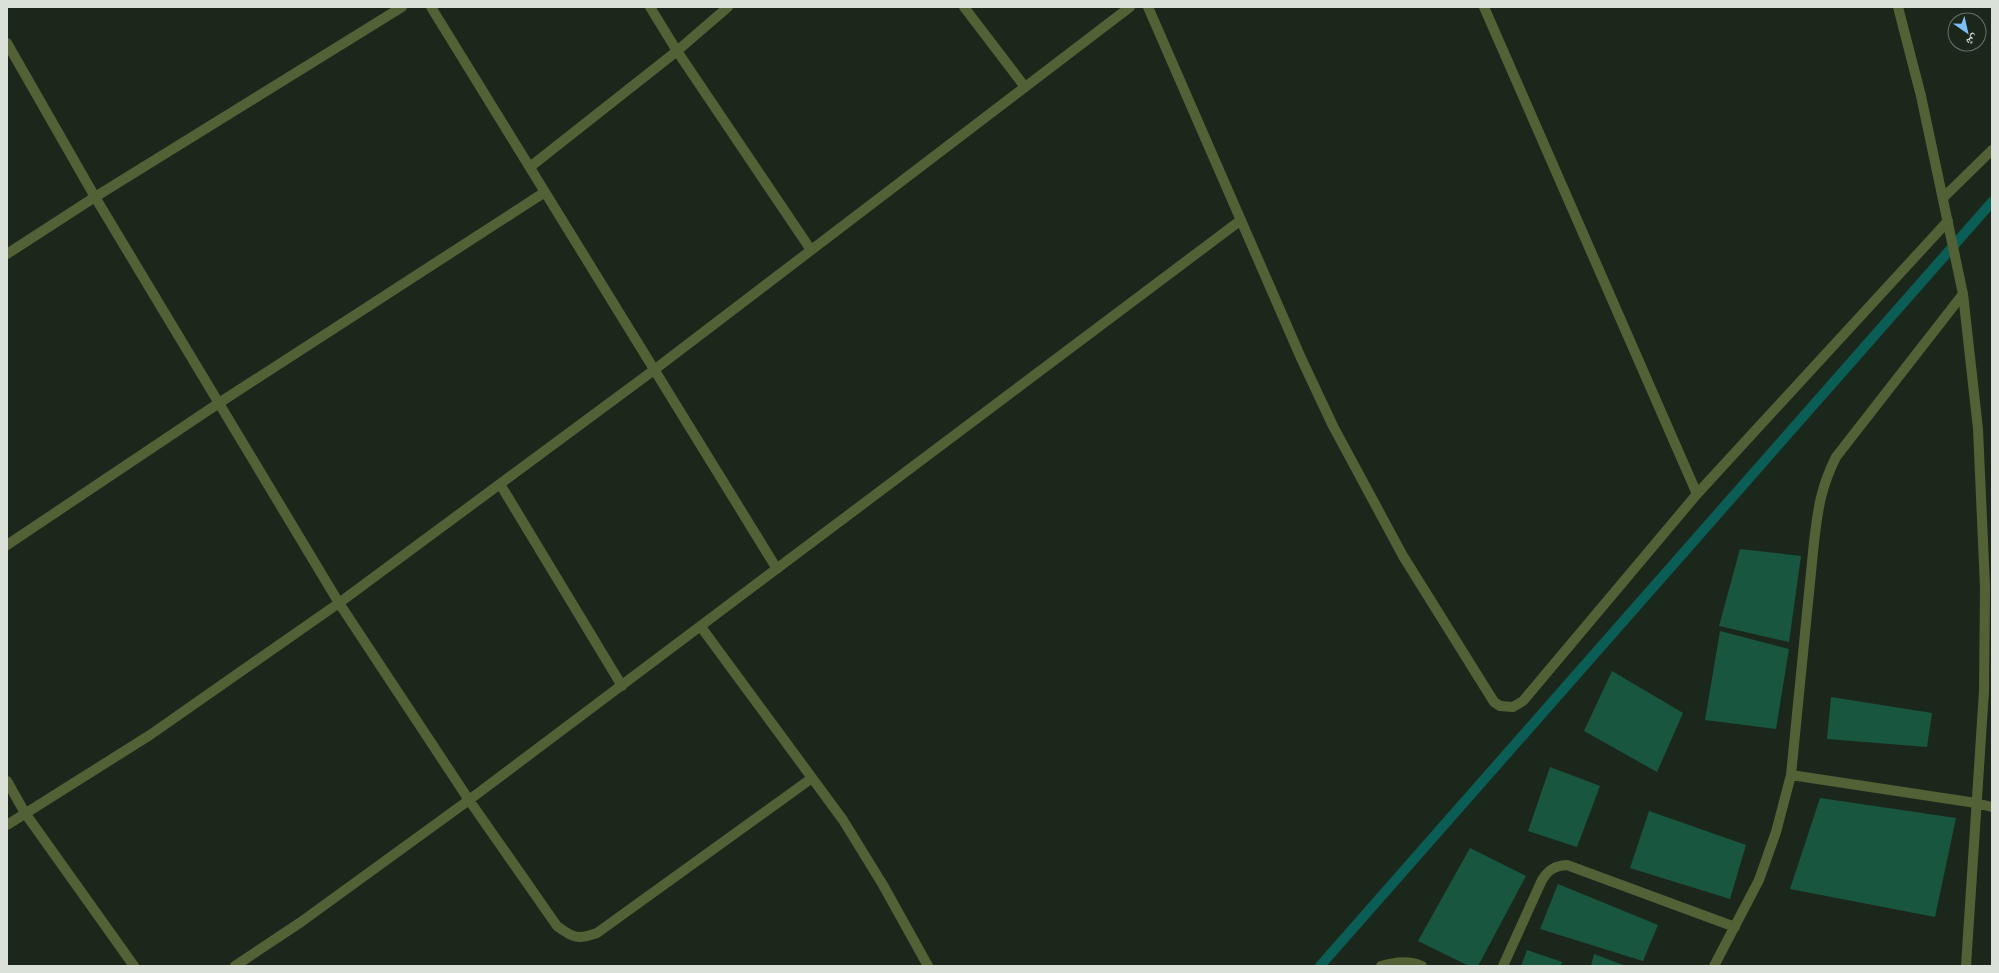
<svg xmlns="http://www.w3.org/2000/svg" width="1999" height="973" viewBox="0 0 1999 973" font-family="'Alegreya Sans','Noto Naskh Arabic',sans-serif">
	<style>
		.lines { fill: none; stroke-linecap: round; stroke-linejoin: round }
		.stream { stroke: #0b5e56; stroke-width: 10 }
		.building { fill: #195640 }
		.street { stroke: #536236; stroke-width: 10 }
	</style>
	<rect width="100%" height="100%" fill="#1c271c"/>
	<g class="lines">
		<path class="stream" d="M 1320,966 L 1992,202"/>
	</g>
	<path class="building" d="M 1740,549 L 1801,556 L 1789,642 L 1719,626 Z
		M 1720,631 L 1789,649 L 1776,729 L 1705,720 Z
		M 1612,671 L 1683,713 L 1657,772 L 1584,731 Z
		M 1831,697 L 1932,713 L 1927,747 L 1827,739 Z
		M 1550,767 L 1600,786 L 1577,847 L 1528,831 Z
		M 1820,798 L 1956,818 L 1935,917 L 1790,889 Z
		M 1649,811 L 1746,845 L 1730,899 L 1630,868 Z
		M 1470,848 L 1526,876 L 1478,966 L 1469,966 L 1418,941 Z
		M 1558,884 L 1658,925 L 1643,961 L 1540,929 Z
		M 1527,950 L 1562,962 L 1561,966 L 1521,966 Z
		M 1594,954 L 1626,966 L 1591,966 Z"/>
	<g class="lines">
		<path class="street" d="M 431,7 L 777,569
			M 650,7 L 677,51 L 811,250
			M 964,7 L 1025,87
			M 1148,7 L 1301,358 L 1333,426 L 1403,556 L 1494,702 L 1500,706 L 1513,707 L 1523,701 L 1697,494 L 1948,221
			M 1484,7 L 1697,494
			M 1898,7 L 1921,96 L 1963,294 L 1978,429 L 1985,587 L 1984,691 L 1966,966
			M 7,43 L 95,197 L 339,603 L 469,800 L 557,926 C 573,938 578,940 597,933 L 812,778
			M 530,167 L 677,51 L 728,7
			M 1944,197 L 1992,150
			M 7,254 L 95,197 L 402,7
			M 500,484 L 622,686
			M 7,545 L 219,403 L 545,192
			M 701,627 L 843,820 L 883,885 L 928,966
			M 1791,775 L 1976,803 L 1992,807
			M 7,781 L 25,813 L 134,966
			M 7,825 L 150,735 L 339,603 L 654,370 L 1130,7
			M 235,966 L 301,922 L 469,800 L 1241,220
			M 1381,966 C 1396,962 1408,960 1422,966
			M 1503,966 L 1542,880 C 1549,869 1555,866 1567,865 L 1735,927
			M 1714,966 L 1759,880 L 1776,832 L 1791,775 L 1814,542 C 1818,508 1821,487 1836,457 L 1963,294"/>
	</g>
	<rect width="1999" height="973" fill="none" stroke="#d9e1d9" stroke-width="16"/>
	<g transform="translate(1967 32) rotate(146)"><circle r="19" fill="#1c271c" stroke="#687168"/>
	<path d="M0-3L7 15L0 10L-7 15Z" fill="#7cbef9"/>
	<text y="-6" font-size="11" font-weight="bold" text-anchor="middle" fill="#d9e1d9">ش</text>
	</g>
</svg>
